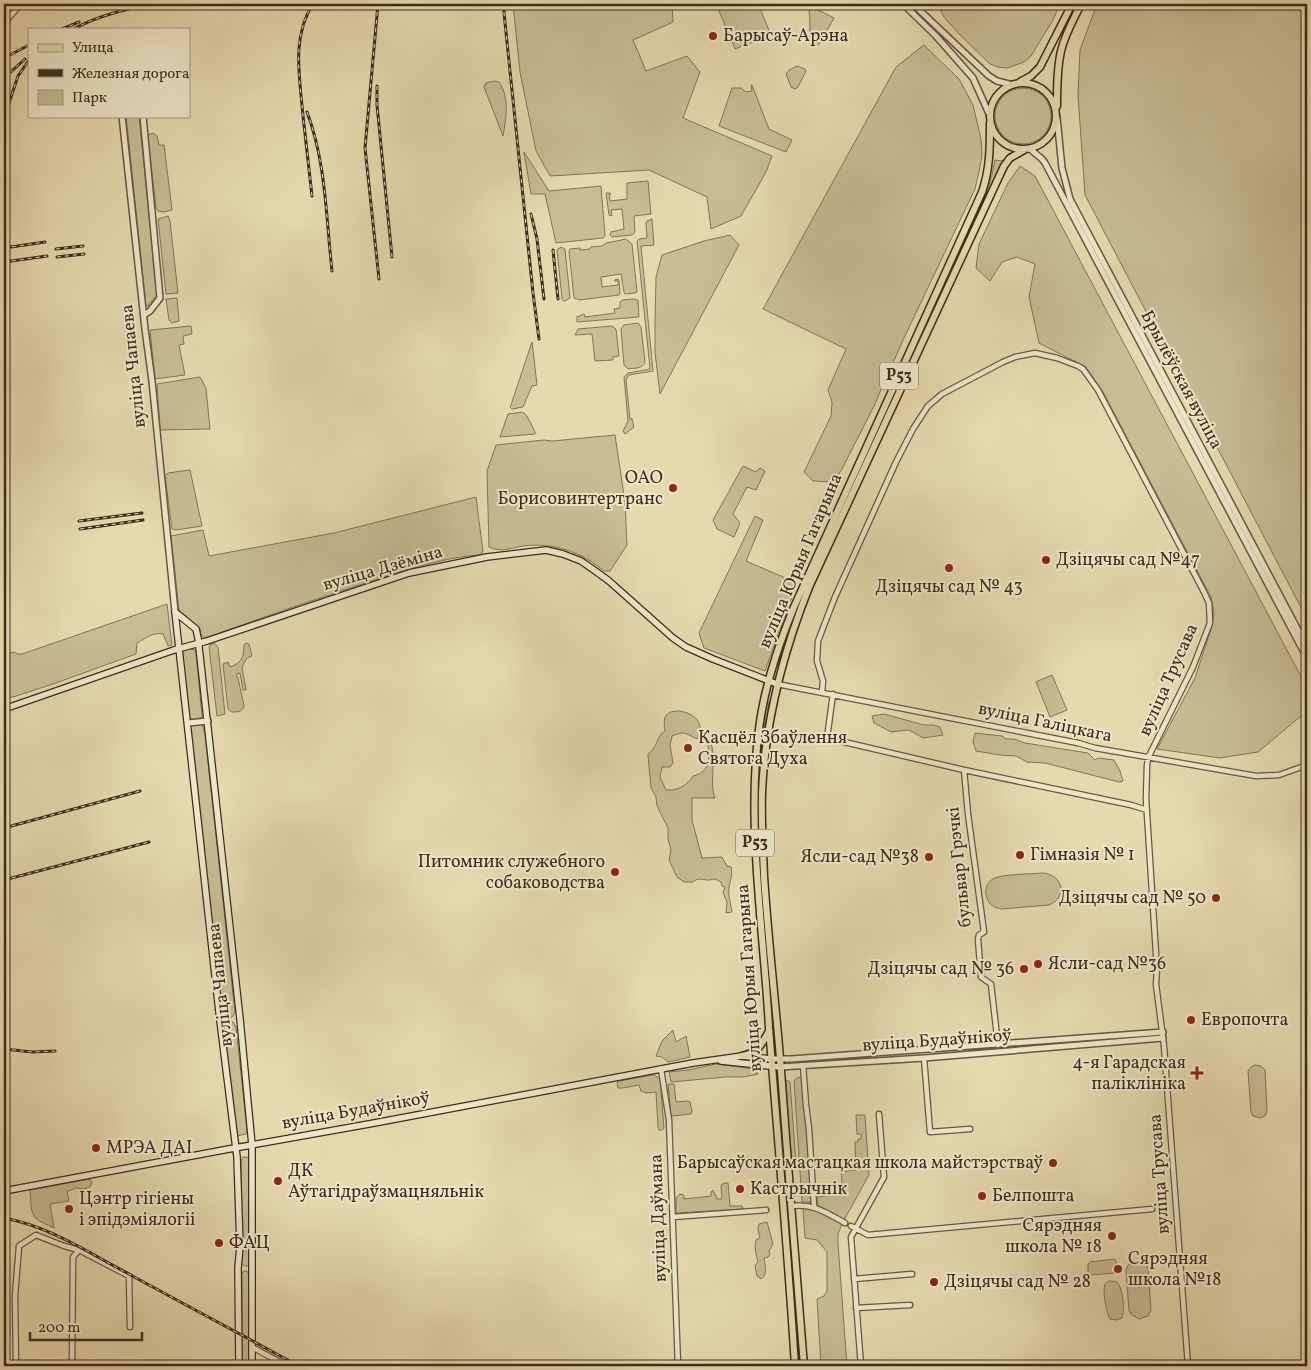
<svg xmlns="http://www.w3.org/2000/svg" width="1311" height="1370" viewBox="0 0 1311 1370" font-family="Vollkorn,serif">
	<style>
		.green { fill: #cabc95; stroke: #847458 }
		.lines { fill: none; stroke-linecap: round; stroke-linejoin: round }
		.minor-casing { stroke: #685740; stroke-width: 7 }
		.tertiary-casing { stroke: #685740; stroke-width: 8 }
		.secondary-casing { stroke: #3e2c1c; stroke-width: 8 }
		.primary-casing { stroke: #3e2c1c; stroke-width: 9 }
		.minor { stroke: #efe6ca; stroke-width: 4.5 }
		.tertiary { stroke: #efe6ca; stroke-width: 5 }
		.secondary { stroke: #efe6ca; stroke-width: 5.5 }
		.primary { stroke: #e7d9ae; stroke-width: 6 }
		.rail-casing { stroke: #3e2c1c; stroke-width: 3 }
		.rail { stroke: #efe6ca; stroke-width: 1; stroke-dasharray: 4; stroke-linecap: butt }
		.poi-dot { fill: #8f2418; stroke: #efe6ca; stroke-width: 2 }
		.labels { text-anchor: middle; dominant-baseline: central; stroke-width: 4; stroke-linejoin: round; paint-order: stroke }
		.shield { fill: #efe6ca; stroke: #736450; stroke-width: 1 }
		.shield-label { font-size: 16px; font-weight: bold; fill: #3e2c1c }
		.poi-label { font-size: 18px; fill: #3e2c1c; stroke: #efe6ca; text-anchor: start }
		.street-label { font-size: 18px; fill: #3e2c1c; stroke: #efe6ca }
	</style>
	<rect width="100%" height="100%" fill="#e7d9ae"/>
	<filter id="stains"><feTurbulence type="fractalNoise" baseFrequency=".004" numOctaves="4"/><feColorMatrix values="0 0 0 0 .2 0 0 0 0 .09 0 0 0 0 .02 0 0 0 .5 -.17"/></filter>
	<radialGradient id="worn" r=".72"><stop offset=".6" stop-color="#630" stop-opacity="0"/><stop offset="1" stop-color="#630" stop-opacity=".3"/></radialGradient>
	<path class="green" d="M 513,4 L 672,4 L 673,22 L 633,40 L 646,71 L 687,56 L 700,72 L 683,118 L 772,156 L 766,172 L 741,216 L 711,229 L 707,197 L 649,170 L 550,176 L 536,151 L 520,72 Z
		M 716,4 L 758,4 L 771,35 L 735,49 Z
		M 937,4 L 1060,4 L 1053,20 L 1031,56 L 1024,62 L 1007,68 L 998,67 L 990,64 L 960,35 L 944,17 Z
		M 1097,4 L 1307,4 L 1307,619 L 1085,195 L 1078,95 L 1080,50 Z
		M 812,9 L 816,9 L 834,18 L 819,44 C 816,47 814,47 810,45 C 809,34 811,22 809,11 Z
		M 924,45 L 959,79 L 973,105 L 981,139 L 982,155 L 979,172 L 975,189 L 904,338 L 874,406 L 842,469 L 833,482 L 813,481 L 804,472 L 831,416 L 832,402 L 828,390 L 846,349 L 763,309 L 896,67 Z
		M 797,66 L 805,69 L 806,71 L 798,87 L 795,89 L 791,87 L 786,74 L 789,70 Z
		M 494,81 L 499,82 C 510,97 506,119 503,136 L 484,87 L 486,83 Z
		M 751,85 L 752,85 L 769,129 L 792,140 L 786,152 L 719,126 L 732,88 L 741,88 L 746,92 L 752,91 Z
		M995 116a28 28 0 1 1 56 0a28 28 0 1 1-56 0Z
		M 126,116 L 139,116 L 157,294 L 148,306 L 146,305 Z
		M 153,133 L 157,136 L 159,145 L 164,145 L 172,210 L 164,212 L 158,211 L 156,208 L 148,138 L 148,135 Z
		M 524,152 L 549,191 L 601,186 L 605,236 L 603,238 L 556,243 L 545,194 L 531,194 Z
		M 995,160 L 1003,161 L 804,592 L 792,624 L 780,664 L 779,663 L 790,623 L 798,603 L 987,193 L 992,175 Z
		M 1020,166 L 1035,176 L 1305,684 L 1307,689 L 1307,711 L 1258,752 L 1220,758 L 1157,749 L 1195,678 L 1212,626 L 1214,613 L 1211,597 L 1103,392 L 1086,367 L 1039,343 L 1029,297 L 1035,264 L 1017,257 L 1002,262 L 990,281 L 976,268 L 979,244 L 1008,183 Z
		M 648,181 L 651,214 L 634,216 L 635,232 L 632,235 L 612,237 L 610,235 L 611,232 L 624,229 L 622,209 L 611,210 L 612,216 L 609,215 L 606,193 L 610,193 L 611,194 L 609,195 L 610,201 L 627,199 L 627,183 Z
		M 168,216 L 170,221 L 178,293 L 166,294 L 158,219 Z
		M 652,219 L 654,245 L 641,246 L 653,371 L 629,375 L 626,380 L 630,419 L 632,419 L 634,427 L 625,434 L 623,431 L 628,421 L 624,377 L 628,373 L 650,369 L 637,241 L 639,239 L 647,238 L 646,223 L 647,221 Z
		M 730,235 L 739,245 L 660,394 L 655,353 L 655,324 L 656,277 L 662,255 L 704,241 Z
		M 626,239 L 632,244 L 637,292 L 635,293 L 625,294 L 624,292 L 621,274 L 601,277 L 602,287 L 618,285 L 618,281 L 614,281 L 616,279 L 619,280 L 620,293 L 619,295 L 579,300 L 574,298 L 569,251 L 570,249 L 580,248 L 580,250 L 590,249 L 591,247 L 602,246 L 606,243 Z
		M 561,247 L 565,249 L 570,298 L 565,301 L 563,301 L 562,299 L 557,250 Z
		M 177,298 L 179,321 L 172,323 L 169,320 L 166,299 Z
		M 633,299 L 638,300 L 639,317 L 577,322 L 577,317 L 584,314 L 585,317 L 615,313 L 614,309 L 620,308 L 620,302 L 623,300 Z
		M 637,323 L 639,324 L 641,327 L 645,362 C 643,369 635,368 628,369 L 624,365 L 621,329 L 624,325 Z
		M 191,326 L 192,334 L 183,336 L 184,344 L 179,345 L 185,375 L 155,379 L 150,330 Z
		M 612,326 L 616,329 L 619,356 L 613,357 L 613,360 L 595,361 L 592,334 L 575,335 L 578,329 Z
		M 532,342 L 537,385 L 532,386 L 523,407 L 512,409 L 510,407 L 511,405 Z
		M 200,377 L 206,388 L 210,429 L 160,430 L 157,384 Z
		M 523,412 L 527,416 L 535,432 L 535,434 L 500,437 L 508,414 Z
		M 615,435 L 625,502 L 627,545 L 610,571 L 604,571 C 582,552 552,542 523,546 C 511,548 501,553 489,547 L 487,471 L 496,445 L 544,440 L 552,441 Z
		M 743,466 L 756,472 L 760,468 L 765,471 L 756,490 L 747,487 L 733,514 L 740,523 L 734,537 L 717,529 L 713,520 Z
		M 190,470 L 202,526 L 176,530 L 172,529 L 165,476 L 168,473 Z
		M 476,497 L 483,552 L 479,555 C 445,557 411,569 378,579 C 321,597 264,617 208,637 L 204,638 L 201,635 L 200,628 L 179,610 L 171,536 L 203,530 L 209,556 L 334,533 Z
		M 755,516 L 763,520 L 746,561 L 797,583 L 765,671 L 704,648 L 699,633 Z
		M 167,604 L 172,645 L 168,646 L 163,634 C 153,632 146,638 137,643 L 136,654 L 53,684 L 13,697 L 5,698 L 4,696 L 4,655 L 14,652 L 17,654 L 22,654 Z
		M 214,643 L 218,647 L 225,714 L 217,716 L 209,647 L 210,645 Z
		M 246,643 L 249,644 L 252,656 L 247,658 L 242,667 L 246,690 L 243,690 L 240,673 L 236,674 L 238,678 L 244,706 C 242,712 238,712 232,712 L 228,709 L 223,664 L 228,662 L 230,667 C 242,663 244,657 244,645 Z
		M 190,649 L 195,650 L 196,654 L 202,715 L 202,717 L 195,720 L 189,718 L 188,715 L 182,653 L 183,651 Z
		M 1052,675 L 1067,710 L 1050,717 L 1036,682 Z
		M 767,701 L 769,702 L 763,732 L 759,807 L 776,1045 L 770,1005 L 760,867 L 757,807 L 760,745 Z
		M 679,711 C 694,713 706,723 697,739 C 685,733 685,731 672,736 L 670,745 L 673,763 L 670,767 L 662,767 L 660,777 L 666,790 C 677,791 687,786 693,776 C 712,772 710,755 707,740 L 708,738 C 719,753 708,781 715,798 L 692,798 L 692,820 L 702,858 L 722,857 L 727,866 L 731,867 C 733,875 730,880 729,887 C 728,895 731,905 732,912 L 726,913 L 727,902 L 723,893 L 725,887 L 722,886 L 721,882 L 715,879 C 713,879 711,880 709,880 C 701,880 699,877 693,882 L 684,882 L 677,877 L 669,860 L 671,850 L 668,839 L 668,828 L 657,806 L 656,797 L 651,788 L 648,755 C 649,752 652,751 653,749 C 658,742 658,735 665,731 C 663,718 664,711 679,711 Z
		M 884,714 L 924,725 L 933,725 L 940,727 L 943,735 L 923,738 L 909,730 L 891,732 L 874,723 L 872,716 Z
		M 194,724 L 202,724 L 205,734 L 235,1013 L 232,1017 L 228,1018 L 221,1014 L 190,728 L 191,725 Z
		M 975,733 L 1002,736 L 1006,739 L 1014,739 L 1025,743 L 1088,753 L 1095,760 L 1098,758 L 1114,760 L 1120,771 L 1123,781 L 1119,782 L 1045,763 L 1027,762 L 1016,756 L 1000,755 L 976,751 L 973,742 Z
		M 1043,873 C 1063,875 1068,897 1049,905 L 1002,909 C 995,908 989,905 987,898 C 984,890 987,881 995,878 C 1004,874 1031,874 1043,873 Z
		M 226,1021 L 233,1022 L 236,1027 L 247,1130 L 246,1134 L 237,1136 L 222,1026 Z
		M 673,1030 L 676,1042 L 686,1036 L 690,1057 L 668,1062 L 662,1057 L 656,1056 L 662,1041 Z
		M 716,1064 L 754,1069 L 758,1074 L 744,1077 L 726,1077 L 671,1082 L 669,1072 L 688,1070 Z
		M 1255,1065 L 1261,1066 L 1265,1070 L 1267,1111 L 1265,1116 L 1260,1118 L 1253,1116 L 1251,1112 L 1248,1071 L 1251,1067 Z
		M 652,1075 L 655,1075 L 660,1079 L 664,1128 L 662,1130 L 659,1130 L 658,1127 L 656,1092 L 646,1093 L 641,1091 L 639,1085 L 623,1088 L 618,1088 L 617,1083 L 619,1081 Z
		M 800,1077 L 803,1080 L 812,1202 L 802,1202 L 794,1081 L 797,1078 Z
		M 775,1079 L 777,1079 L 781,1113 L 801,1366 L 800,1366 L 798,1357 Z
		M 786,1080 L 790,1082 L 796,1163 L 792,1166 Z
		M 668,1084 L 674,1084 L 676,1102 L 686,1101 L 690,1102 L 692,1111 L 691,1114 L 673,1116 L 671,1115 Z
		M 856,1115 L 865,1115 L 869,1175 L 844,1220 L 818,1206 L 817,1200 L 818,1197 L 843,1193 L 841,1172 L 856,1170 L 855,1142 L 858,1142 L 858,1139 L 861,1139 L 861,1134 L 857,1134 Z
		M 243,1157 L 246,1157 L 250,1158 L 249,1263 L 248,1266 L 245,1266 L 242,1264 L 242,1259 L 241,1161 Z
		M 90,1179 L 92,1182 L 90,1187 L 84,1189 L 75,1188 L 72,1190 L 67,1191 L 69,1201 L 50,1204 L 54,1228 C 29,1217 32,1216 30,1190 Z
		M 725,1183 L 728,1183 L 730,1206 L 742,1206 L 743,1209 L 676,1213 L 676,1198 L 680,1194 L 684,1195 L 684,1199 L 711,1196 L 711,1192 L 713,1190 L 715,1195 L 716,1195 L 717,1199 L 722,1199 L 721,1185 Z
		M 808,1207 L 842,1224 L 838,1234 L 838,1243 L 847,1366 L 821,1366 L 817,1299 L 824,1296 L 827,1291 L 827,1252 L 817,1240 L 805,1238 L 803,1209 Z
		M 767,1222 L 773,1244 L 769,1251 L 770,1254 L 768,1257 L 764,1258 C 765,1265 768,1275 761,1279 L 757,1276 L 755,1266 L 758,1262 C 756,1255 754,1247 756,1240 L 760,1238 L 758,1229 L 759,1224 Z
		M 1114,1259 L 1116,1261 L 1118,1270 L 1115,1273 L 1091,1275 L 1088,1273 L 1088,1264 L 1090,1262 Z
		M 1139,1262 L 1144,1263 L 1148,1268 L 1151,1310 L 1148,1316 L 1139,1319 L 1132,1315 L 1129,1311 L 1126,1270 L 1128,1265 Z
		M 243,1271 L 247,1271 L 249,1275 L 250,1366 L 242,1366 L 242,1274 Z
		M 1109,1281 L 1112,1281 L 1117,1282 C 1123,1288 1125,1310 1122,1318 L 1116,1320 L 1110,1319 C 1107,1315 1102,1290 1105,1284 C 1106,1283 1108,1282 1109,1281 Z"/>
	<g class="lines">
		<defs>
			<path id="minor" d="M 4,23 L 21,4
				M 777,684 L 1078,743 L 1095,748 L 1256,776 L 1279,775 L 1307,765
				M 822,692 L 823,681 L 817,661 L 818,641 L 835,597 L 896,462 L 913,429 L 928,406 L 942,394 L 1003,362 L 1015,357 L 1035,353 L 1057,358 L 1078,366 L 1083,369 L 1098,390 L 1204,592 L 1209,603 L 1210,623 L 1193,667 L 1148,758 L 1147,765 L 1146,799 L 1157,969 L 1156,984 L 1164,1046 L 1188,1366
				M 833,694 L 827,738 L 964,770 L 1131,805 L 1147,810
				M 964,770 L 968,814 L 984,932 L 979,935 L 978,939 L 981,977 L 991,984 L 998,1045
				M 924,1058 L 930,1132 L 970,1129
				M 803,1065 L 806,1105 L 809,1129 L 814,1206
				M 661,1069 L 669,1120 L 678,1366
				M 791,1206 C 813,1203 827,1213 845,1223
				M 673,1217 L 766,1210
				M 851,1226 L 868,1235 L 1152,1209
				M 854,1279 L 912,1274
				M 856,1308 L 910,1305
				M 252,1347 L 287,1366
				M 16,1366 L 15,1296 L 19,1246 L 36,1235 L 64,1246 L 79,1250 L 129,1276 L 130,1327
				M 72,1366 L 73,1257 L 79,1250
				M 861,1366 L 851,1237 L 884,1177 L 879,1114
				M 1299,1366 L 1307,1364"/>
			<path id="tertiary" d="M 903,4 L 936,36 L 973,78 L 990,116
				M 913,4 L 989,76 L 997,81 L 1013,85
				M 122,116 L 145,329 L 152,381 L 175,612
				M 143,116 L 160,298 L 150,311 L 144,315
				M 1057,118 L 1062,168 L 1070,199 L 1307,647
				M 1030,149 L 1042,159 L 1045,163 L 1307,658
				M 188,723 L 208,721
				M 771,1059 L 791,1059 L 1163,1032
				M 780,1067 L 924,1058 L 1163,1038"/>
			<path id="secondary" d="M 175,612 L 196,629 L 198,638 L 240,1019 L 252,1145 L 252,1366
				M 175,612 L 220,1021 L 237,1157 L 240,1246 L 238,1268 L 239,1366
				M 4,709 L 174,650 L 207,641 L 409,573 L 487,557 L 546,550 L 563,554 L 581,561 L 594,570 L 609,581 L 673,638 L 686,647 L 713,659 L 777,684
				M 721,1061 L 780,1067
				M 4,1191 L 229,1149 L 369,1124 L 693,1063 L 742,1056 L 771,1059"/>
			<path id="primary" d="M 1020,82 L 1031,76 L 1040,67 L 1072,4
				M990 116a33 33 0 1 1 66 0a33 33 0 1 1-66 0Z
				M 1057,106 C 1057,87 1057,69 1061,51 C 1065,34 1074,19 1081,4
				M 742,1056 C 759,1052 761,1045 769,1031
				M 795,1366 C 788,1254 778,1141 769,1028 C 767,990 763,952 760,913 C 755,852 751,790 759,729 C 764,688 778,646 794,607 L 982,192 C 990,169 990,147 990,123
				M 804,1366 C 795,1263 788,1161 780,1058 C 775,997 768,937 764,876 C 763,848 761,820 762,793 C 765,720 783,652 810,585 L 1004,166 L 1010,158 L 1024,150"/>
		</defs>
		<use href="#minor" class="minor-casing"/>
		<use href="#tertiary" class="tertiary-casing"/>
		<use href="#secondary" class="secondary-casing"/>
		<use href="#primary" class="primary-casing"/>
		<use href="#minor" class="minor"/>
		<use href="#tertiary" class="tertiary"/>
		<use href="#secondary" class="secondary"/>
		<use href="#primary" class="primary"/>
		<defs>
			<path id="rail" d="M 378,4 L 365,148 L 379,279
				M 504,4 L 504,13 L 533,293 L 539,339
				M 62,29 L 79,22
				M 74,29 C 97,16 124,10 149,4
				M 4,58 L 29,45
				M 4,78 L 25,59
				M 377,86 L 377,105 L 392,257
				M 307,112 C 326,162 326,217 332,271
				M 4,118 L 18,76 L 29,60
				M 312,196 C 309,169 306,142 303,116 C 300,79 291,37 313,4
				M 531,214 L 537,239 L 544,299
				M 4,248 L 45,242
				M 56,249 L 83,246
				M 553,250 L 558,299
				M 57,257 L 84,254
				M 4,262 L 47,256
				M 79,521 L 142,513
				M 80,529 L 143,520
				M 4,828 L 140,791
				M 4,880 L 149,842
				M 4,1049 L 32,1052 L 55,1051
				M 4,1218 C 48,1226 86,1251 125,1272 C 183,1303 241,1335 299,1366"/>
		</defs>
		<use href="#rail" class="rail-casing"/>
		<use href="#rail" class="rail"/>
	</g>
	<g class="poi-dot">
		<circle cx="713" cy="36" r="5"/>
		<circle cx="673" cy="488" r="5"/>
		<circle cx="1046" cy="560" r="5"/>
		<circle cx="949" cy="568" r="5"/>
		<circle cx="688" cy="748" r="5"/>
		<circle cx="1020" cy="855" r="5"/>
		<circle cx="929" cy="857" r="5"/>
		<circle cx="615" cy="872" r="5"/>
		<circle cx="1216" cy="898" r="5"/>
		<circle cx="1038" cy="964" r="5"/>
		<circle cx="1024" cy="969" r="5"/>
		<circle cx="1191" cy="1020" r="5"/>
		<path d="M1194.5 1065.5h5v5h5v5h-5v5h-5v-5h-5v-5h5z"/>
		<circle cx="96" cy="1148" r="5"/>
		<circle cx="1053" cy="1163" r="5"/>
		<circle cx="278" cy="1181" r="5"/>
		<circle cx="740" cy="1189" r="5"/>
		<circle cx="982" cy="1196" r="5"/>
		<circle cx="69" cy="1209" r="5"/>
		<circle cx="1112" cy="1236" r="5"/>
		<circle cx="219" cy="1243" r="5"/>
		<circle cx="1118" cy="1269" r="5"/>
		<circle cx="934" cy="1282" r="5"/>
	</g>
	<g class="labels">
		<g class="shield">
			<rect x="880" y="362.5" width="38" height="27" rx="4"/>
			<rect x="736" y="829.5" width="38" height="27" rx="4"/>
		</g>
		<g class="shield-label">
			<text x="899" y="376">Р53</text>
			<text x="755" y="843">Р53</text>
		</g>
		<g class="poi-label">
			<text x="723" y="36">Барысаў-Арэна</text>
			<text x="663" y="478" text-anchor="end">ОАО<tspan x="663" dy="21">Борисовинтертранс</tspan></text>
			<text x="1056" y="560">Дзіцячы сад №47</text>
			<text x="949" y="587" text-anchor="middle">Дзіцячы сад № 43</text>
			<text x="698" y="738">Касцёл Збаўлення<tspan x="698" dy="21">Святога Духа</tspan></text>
			<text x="1030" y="855">Гімназія № 1</text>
			<text x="919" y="857" text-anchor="end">Ясли-сад №38</text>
			<text x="605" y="862" text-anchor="end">Питомник служебного<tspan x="605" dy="21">собаководства</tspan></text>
			<text x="1206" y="898" text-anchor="end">Дзіцячы сад № 50</text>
			<text x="1048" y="964">Ясли-сад №36</text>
			<text x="1014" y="969" text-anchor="end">Дзіцячы сад № 36</text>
			<text x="1201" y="1020">Европочта</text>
			<text x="1186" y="1063" text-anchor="end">4-я Гарадская<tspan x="1186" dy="21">паліклініка</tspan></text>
			<text x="106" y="1148">МРЭА ДАІ</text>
			<text x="1043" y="1163" text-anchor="end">Барысаўская мастацкая школа майстэрстваў</text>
			<text x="288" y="1171">ДК<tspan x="288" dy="21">Аўтагідраўзмацняльнік</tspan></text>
			<text x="750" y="1189">Кастрычнік</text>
			<text x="992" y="1196">Белпошта</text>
			<text x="79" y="1199">Цэнтр гігіены<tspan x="79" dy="21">і эпідэміялогіі</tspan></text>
			<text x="1102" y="1226" text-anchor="end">Сярэдняя<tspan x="1102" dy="21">школа № 18</tspan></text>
			<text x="229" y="1243">ФАЦ</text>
			<text x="1128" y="1259">Сярэдняя<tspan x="1128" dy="21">школа №18</tspan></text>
			<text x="944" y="1282">Дзіцячы сад № 28</text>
		</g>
		<g class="street-label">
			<text transform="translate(134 366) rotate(-96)">вуліца Чапаева</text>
			<text transform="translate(1181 380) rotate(62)">Брылёўская вуліца</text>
			<text transform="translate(801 561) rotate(-67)">вуліца Юрыя Гагарына</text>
			<text transform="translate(383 569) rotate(-16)">вуліца Дзёміна</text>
			<text transform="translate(1169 680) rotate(-66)">вуліца Трусава</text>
			<text transform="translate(1045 723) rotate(12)">вуліца Галіцкага</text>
			<text transform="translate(960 867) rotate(-96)">бульвар Грэчкі</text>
			<text transform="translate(750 978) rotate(-94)">вуліца Юрыя Гагарына</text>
			<text transform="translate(221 985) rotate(-96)">вуліца Чапаева</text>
			<text transform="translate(937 1041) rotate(-4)">вуліца Будаўнікоў</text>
			<text transform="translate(356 1111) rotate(-10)">вуліца Будаўнікоў</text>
			<text transform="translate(1160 1174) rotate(-94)">вуліца Трусава</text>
			<text transform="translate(659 1218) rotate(-92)">вуліца Даўмана</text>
		</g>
	</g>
	<rect width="1311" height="1370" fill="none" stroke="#e7d9ae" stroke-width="20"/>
	<rect x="5" y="5" width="1301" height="1360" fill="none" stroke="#3e2c1c" stroke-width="2.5"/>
	<rect x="10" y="10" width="1291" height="1350" fill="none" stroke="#3e2c1c"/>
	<rect x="28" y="28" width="162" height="90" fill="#efe6ca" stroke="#a89c84"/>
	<rect x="38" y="44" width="25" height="8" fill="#e7d9ae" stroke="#a89c84"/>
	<text x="72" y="52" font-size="15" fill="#3e2c1c">Улица</text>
	<rect x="38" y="69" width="25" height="8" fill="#3e2c1c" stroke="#a89c84"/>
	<text x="72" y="78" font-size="15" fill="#3e2c1c">Железная дорога</text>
	<rect x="38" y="90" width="25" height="15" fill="#cabc95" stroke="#a89c84"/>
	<text x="72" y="102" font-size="15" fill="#3e2c1c">Парк</text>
	<path d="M30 1332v8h112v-8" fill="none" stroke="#3e2c1c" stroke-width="2.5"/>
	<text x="38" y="1332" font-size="15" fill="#3e2c1c" stroke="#efe6ca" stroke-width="4" paint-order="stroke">200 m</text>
	<rect width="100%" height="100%" filter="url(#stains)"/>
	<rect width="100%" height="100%" fill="url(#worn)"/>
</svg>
